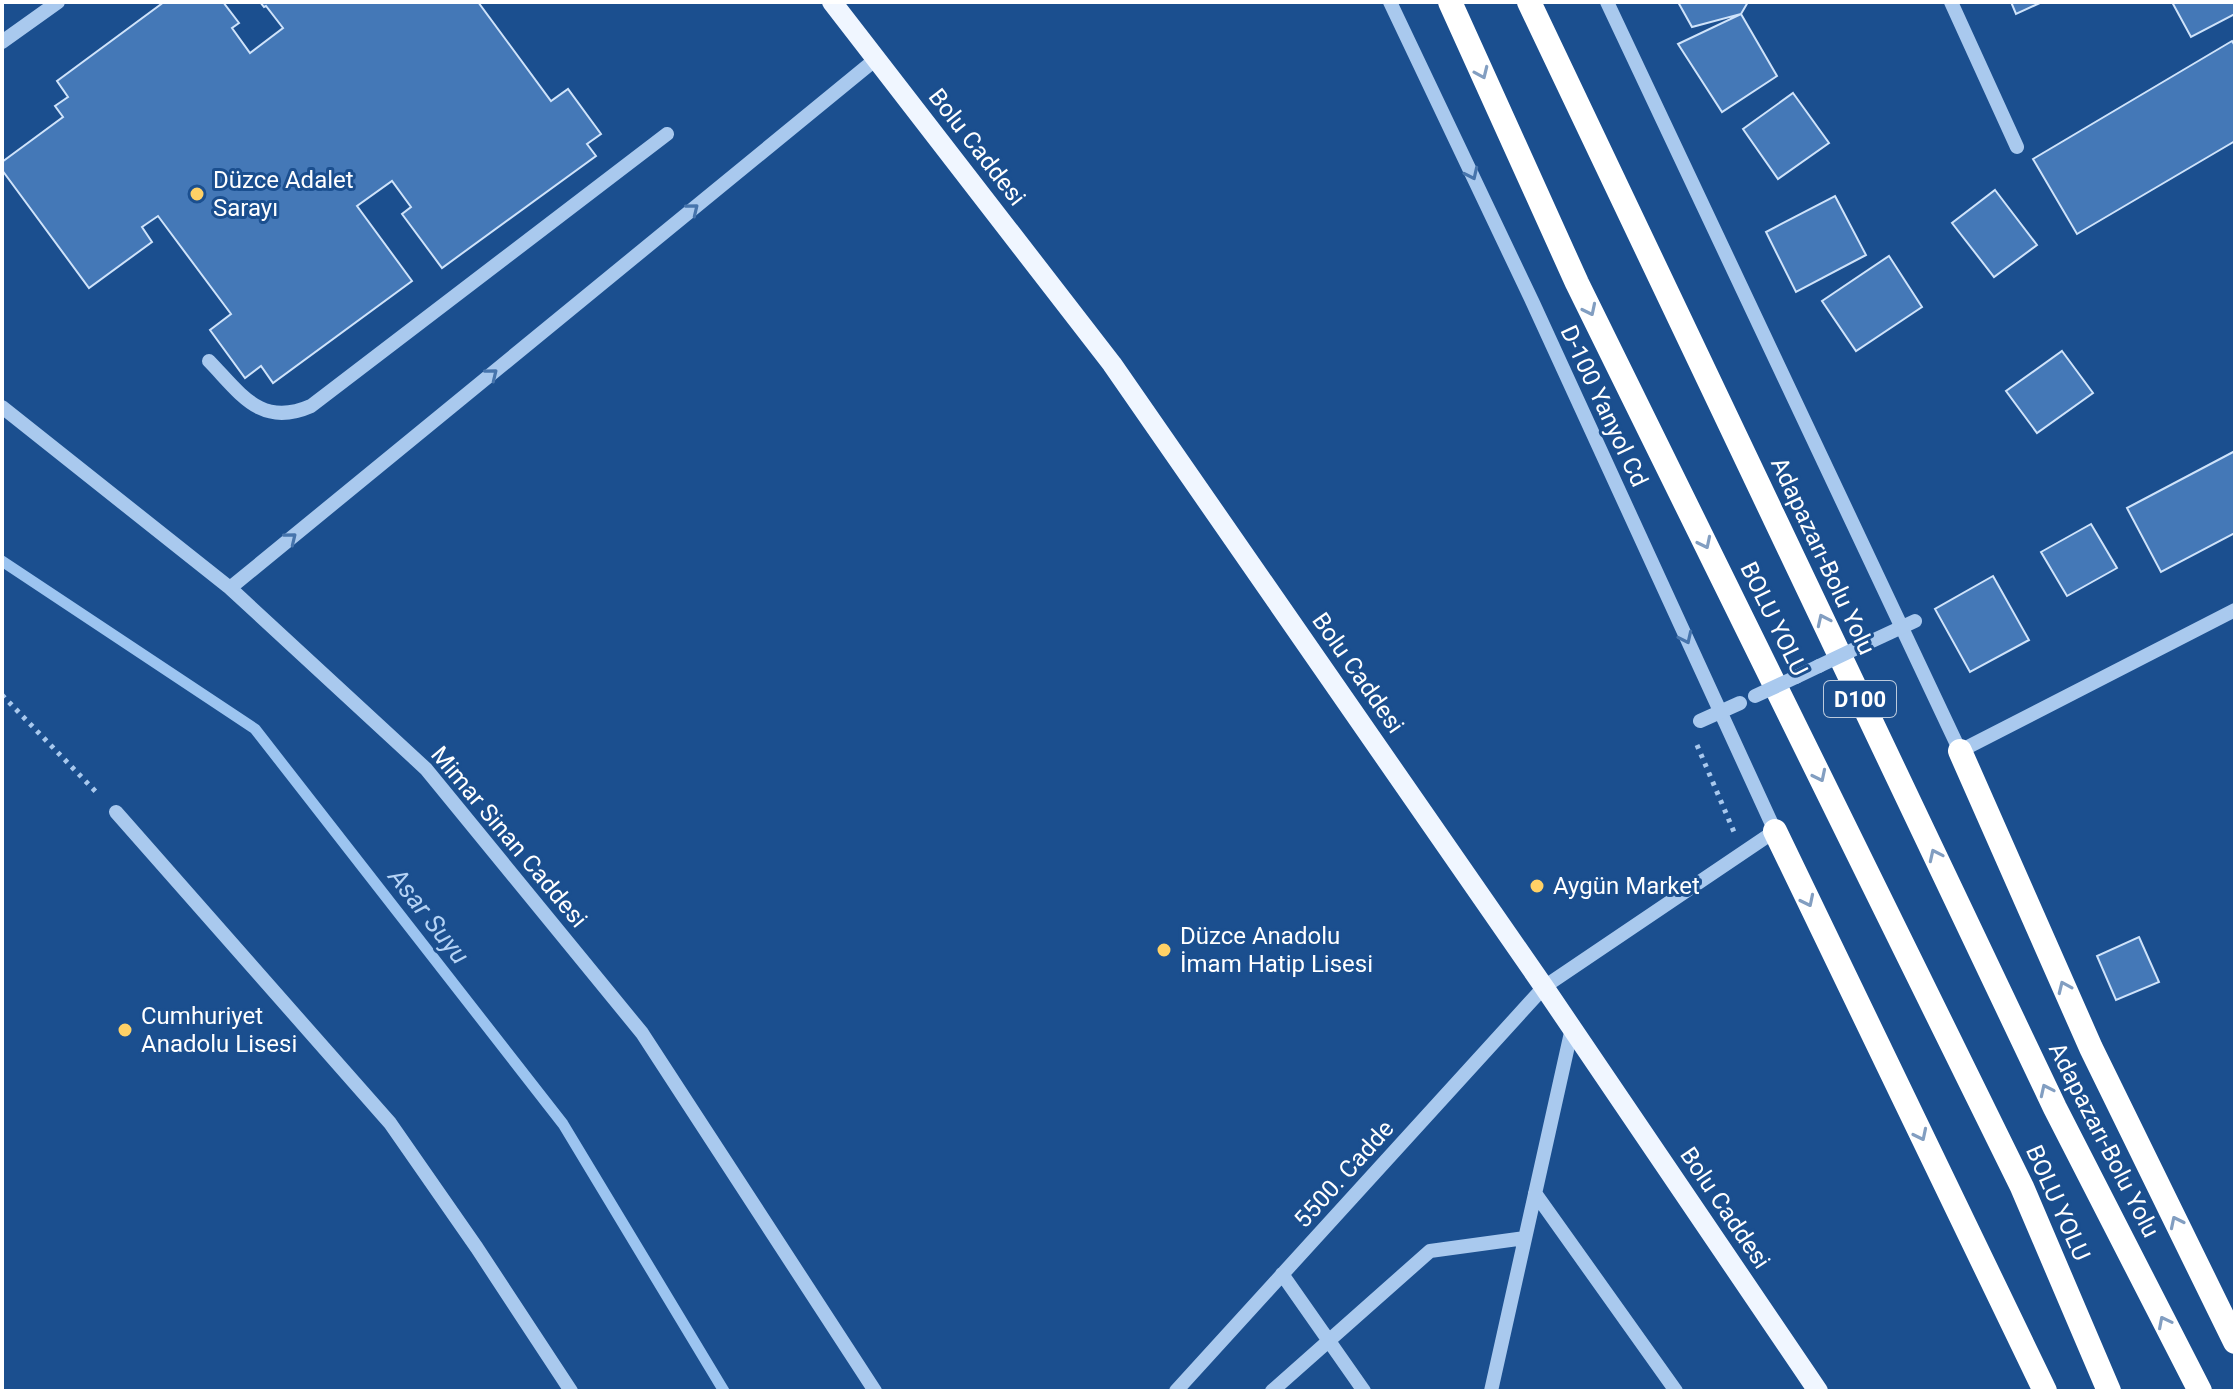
<svg xmlns="http://www.w3.org/2000/svg" width="2237" height="1393" viewBox="0 0 2237 1393" font-family="Roboto,sans-serif">
	<style>
		.lines { fill: none; stroke-linecap: round; stroke-linejoin: round }
		.stream { stroke: #9cc4f0; stroke-width: 11 }
		.building { fill: #4478b7; stroke: #cfe3fa; stroke-width: 2 }
		.path { stroke: #a9c9ee; stroke-width: 5; stroke-dasharray: 4 6; stroke-linecap: butt }
		.minor { stroke: #a9c9ee; stroke-width: 14 }
		.major { stroke: #f0f6ff; stroke-width: 20 }
		.highway { stroke: #fff; stroke-width: 24 }
		.minor-bridge { stroke: #a9c9ee; stroke-width: 14 }
		.oneway { stroke: #829ec1 }
		.oneway2 { stroke: #4674ac }
		.poi-dot { fill: #ffd166; stroke: #1b4f8f; stroke-width: 3 }
		.labels { text-anchor: middle; dominant-baseline: central; stroke-width: 6; stroke-linejoin: round; paint-order: stroke }
		.shield { fill: #1b4f8f; stroke: #bbcadd; stroke-width: 2 }
		.shield-label { font-size: 22px; font-weight: bold; fill: #fff }
		.street-label { font-size: 24px; fill: #fff; stroke: #1b4f8f }
		.poi-label { font-size: 24px; fill: #fff; stroke: #1b4f8f; text-anchor: start }
		.water-label { font-size: 26px; font-style: italic; fill: #b5d3f5; stroke: #1b4f8f }
	</style>
	<rect width="100%" height="100%" fill="#1b4f8f"/>
	<g class="lines">
		<path class="stream" d="M 2,561 L 255,729 L 563,1124 L 724,1391"/>
	</g>
	<path class="building" d="M 164,2 L 223,2 L 239,23 L 232,28 L 250,53 L 283,28 L 266,6 L 264,7 L 260,2 L 478,2 L 551,101 L 568,89 L 601,134 L 587,144 L 596,156 L 442,268 L 402,214 L 411,207 L 392,181 L 357,206 L 412,281 L 273,383 L 261,366 L 245,378 L 210,330 L 231,314 L 158,216 L 142,227 L 152,242 L 89,288 L 2,170 L 2,162 L 63,117 L 55,106 L 68,97 L 57,81 Z
		M 1678,2 L 1748,2 L 1741,14 L 1692,27 Z
		M 2011,2 L 2042,2 L 2016,14 Z
		M 2172,2 L 2235,2 L 2235,14 L 2191,37 Z
		M 1741,14 L 1777,76 L 1722,112 L 1678,44 Z
		M 2232,41 L 2235,46 L 2235,141 L 2077,234 L 2033,159 Z
		M 1793,93 L 1829,143 L 1778,179 L 1743,129 Z
		M 1995,190 L 2037,245 L 1994,277 L 1952,223 Z
		M 1835,196 L 1866,255 L 1796,292 L 1766,232 Z
		M 1889,256 L 1922,307 L 1856,351 L 1822,301 Z
		M 2062,351 L 2093,393 L 2037,433 L 2006,391 Z
		M 2235,451 L 2235,533 L 2161,572 L 2127,508 Z
		M 2091,524 L 2117,568 L 2067,596 L 2041,552 Z
		M 1993,576 L 2029,640 L 1970,672 L 1935,609 Z
		M 2139,937 L 2159,982 L 2116,1000 L 2097,956 Z"/>
	<g class="lines">
		<path class="path" d="M 2,695 L 99,795
			M 1697,745 L 1734,832"/>
		<path class="minor" d="M 1607,2 L 1960,751 L 2235,610
			M 1951,2 L 2017,147
			M 2,42 L 58,2
			M 209,361 C 241,394 261,428 311,406 L 667,134
			M 2,407 L 230,588 L 426,769 L 642,1033 L 875,1391
			M 230,588 L 876,59
			M 1796,677 L 1819,666
			M 116,812 L 390,1123 L 477,1248 L 571,1391
			M 1535,1193 L 1676,1391
			M 1282,1274 L 1364,1391
			M 1176,1391 L 1544,987 L 1775,831 L 1533,303 L 1390,2
			M 1272,1391 L 1430,1251 L 1525,1238
			M 1491,1391 L 1572,1028"/>
		<path class="major" d="M 832,2 L 1112,364 L 1544,987 L 1818,1391"/>
		<path class="highway" d="M 1450,2 L 1577,283 L 2022,1187 L 2109,1391
			M 1529,2 L 2055,1108 L 2200,1391
			M 1960,751 L 2091,1048 L 2235,1342
			M 1775,831 L 2045,1391"/>
		<path class="minor-bridge" d="M 1872,641 L 1915,621
			M 1819,666 L 1861,646
			M 1755,696 L 1796,677
			M 1700,721 L 1740,703"/>
	</g>
	<defs><path id="oneway-chevron" d="M-2-3.5L2.5 0L-2 3.5" fill="none" stroke-width="1.6" stroke-linecap="round" stroke-linejoin="round" transform="scale(2)"/></defs>
	<g class="oneway">
		<use href="#oneway-chevron" transform="translate(1482 73) rotate(66)"/>
		<use href="#oneway-chevron" transform="translate(1590 310) rotate(64)"/>
		<use href="#oneway-chevron" transform="translate(1705 543) rotate(64)"/>
		<use href="#oneway-chevron" transform="translate(1823 620) rotate(-115)"/>
		<use href="#oneway-chevron" transform="translate(1820 776) rotate(64)"/>
		<use href="#oneway-chevron" transform="translate(1935 855) rotate(-115)"/>
		<use href="#oneway-chevron" transform="translate(1808 901) rotate(64)"/>
		<use href="#oneway-chevron" transform="translate(2064 987) rotate(-114)"/>
		<use href="#oneway-chevron" transform="translate(2046 1090) rotate(-115)"/>
		<use href="#oneway-chevron" transform="translate(1921 1135) rotate(64)"/>
		<use href="#oneway-chevron" transform="translate(2176 1222) rotate(-116)"/>
		<use href="#oneway-chevron" transform="translate(2164 1322) rotate(-117)"/>
	</g>
	<g class="oneway2">
		<use href="#oneway-chevron" transform="translate(1472 174) rotate(65)"/>
		<use href="#oneway-chevron" transform="translate(693 209) rotate(-39)"/>
		<use href="#oneway-chevron" transform="translate(492 374) rotate(-39)"/>
		<use href="#oneway-chevron" transform="translate(291 538) rotate(-39)"/>
		<use href="#oneway-chevron" transform="translate(1686 638) rotate(65)"/>
	</g>
	<g class="poi-dot">
		<circle cx="197" cy="194" r="8"/>
		<circle cx="1537" cy="886" r="8"/>
		<circle cx="1164" cy="950" r="8"/>
		<circle cx="125" cy="1030" r="8"/>
	</g>
	<g class="labels">
		<rect class="shield" x="1824" y="681" width="72" height="36" rx="6"/>
		<g class="shield-label">
			<text x="1860" y="699">D100</text>
		</g>
		<g class="street-label">
			<text transform="translate(977 147) rotate(52)">Bolu Caddesi</text>
			<text transform="translate(1604 406) rotate(65)">D-100 Yanyol Cd</text>
			<text transform="translate(1823 556) rotate(65)">Adapazarı-Bolu Yolu</text>
			<text transform="translate(1774 619) rotate(64)">BOLU YOLU</text>
			<text transform="translate(1358 673) rotate(55)">Bolu Caddesi</text>
			<text transform="translate(509 837) rotate(50)">Mimar Sinan Caddesi</text>
			<text transform="translate(2104 1140) rotate(63)">Adapazarı-Bolu Yolu</text>
			<text transform="translate(1344 1174) rotate(-48)">5500. Cadde</text>
			<text transform="translate(2058 1203) rotate(66)">BOLU YOLU</text>
			<text transform="translate(1725 1208) rotate(56)">Bolu Caddesi</text>
		</g>
		<g class="poi-label">
			<text x="213" y="180">Düzce Adalet<tspan x="213" dy="28">Sarayı</tspan></text>
			<text x="1553" y="886">Aygün Market</text>
			<text x="1180" y="936">Düzce Anadolu<tspan x="1180" dy="28">İmam Hatip Lisesi</tspan></text>
			<text x="141" y="1016">Cumhuriyet<tspan x="141" dy="28">Anadolu Lisesi</tspan></text>
		</g>
		<g class="water-label">
			<text transform="translate(429 916) rotate(52)">Asar Suyu</text>
		</g>
	</g>
	<rect width="2237" height="1393" fill="none" stroke="#ffffff" stroke-width="8"/>
</svg>
